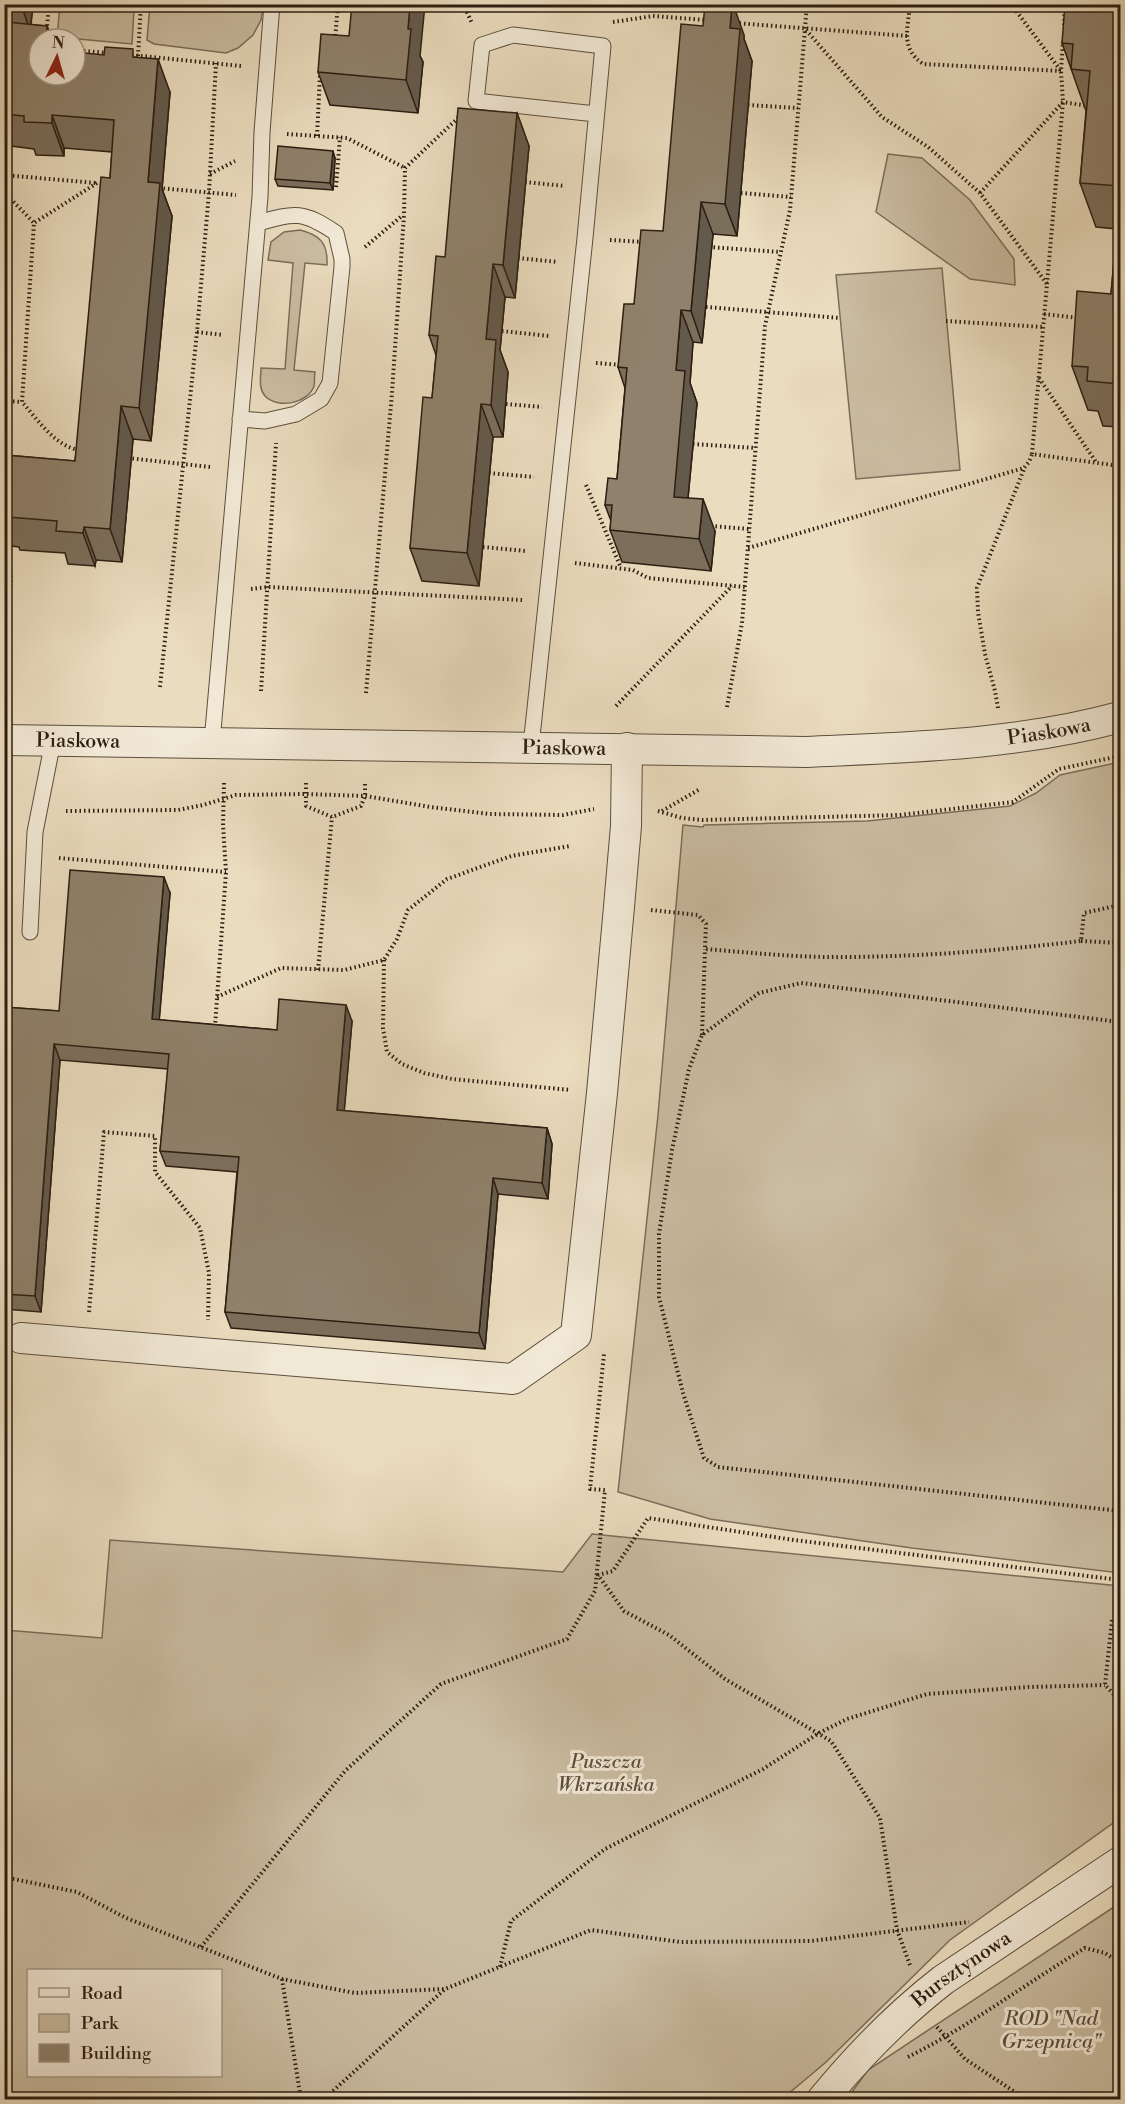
<svg xmlns="http://www.w3.org/2000/svg" width="1125" height="2104" viewBox="0 0 1125 2104" font-family="'Libre Bodoni',serif">
	<style>
		.green { fill: #cabca1; stroke: #7b6d5a; stroke-width: 1.5; fill-rule: evenodd }
		.lines { fill: none; stroke-linecap: round; stroke-linejoin: round }
		.lane-casing { stroke: #5c4e3d; stroke-width: 17 }
		.street-casing { stroke: #5c4e3d; stroke-width: 32 }
		.path { stroke: #2c1e12; stroke-width: 4; stroke-dasharray: 1.5 3; stroke-linecap: butt }
		.lane { stroke: #f1e8d5; stroke-width: 15 }
		.street { stroke: #f1e8d5; stroke-width: 30 }
		.wall { fill: #7b6f5c; stroke: #2c1e12; stroke-width: 1.5 }
		.shaded-wall { fill: #645a4b; stroke: #2c1e12; stroke-width: 1.5 }
		.building { fill: #8f816b; stroke: #2c1e12; stroke-width: 1.5 }
		.labels { text-anchor: middle; dominant-baseline: central; stroke-width: 6; stroke-linejoin: round; paint-order: stroke }
		.street-label { font-size: 20px; fill: #2c1e12; stroke: #f1e8d5 }
		.park-label { font-size: 20px; font-style: italic; fill: #5b4d3d; stroke: #f1e8d5 }
	</style>
	<rect width="100%" height="100%" fill="#eadcbe"/>
	<filter id="stains"><feTurbulence type="fractalNoise" baseFrequency=".00333" numOctaves="4"/><feColorMatrix values="0 0 0 0 .2 0 0 0 0 .09 0 0 0 0 .02 0 0 0 .5 -.17"/></filter>
	<radialGradient id="worn" r=".72"><stop offset=".6" stop-color="#630" stop-opacity="0"/><stop offset="1" stop-color="#630" stop-opacity=".3"/></radialGradient>
	<path class="green" d="M 60,5 L 134,9 L 132,44 L 57,37 Z
		M 150,5 L 150,4 L 263,5 L 261,20 L 253,35 L 238,48 L 226,53 L 154,44 L 147,40 Z
		M 888,154 L 922,158 L 970,200 L 1014,259 L 1015,285 L 970,279 L 876,212 Z
		M 300,230 C 320,235 328,243 327,265 L 305,263 L 294,370 L 315,372 C 314,376 315,382 314,386 C 308,404 277,409 265,396 C 258,388 261,377 261,368 L 285,369 L 293,263 L 268,260 L 271,242 L 284,232 Z
		M 942,268 L 960,470 L 856,479 L 836,275 Z
		M 1120,762 L 1120,1573 L 912,1548 L 710,1519 L 618,1492 L 658,1115 L 683,825 L 703,827 L 704,825 L 867,821 L 1010,806 L 1036,793 L 1060,775 Z
		M 592,1534 L 1120,1586 L 1120,1818 L 950,1940 L 825,2063 L 782,2099 L 5,2099 L 5,1630 L 102,1638 L 110,1540 L 563,1572 ZM 220,1970 L 220,2076 L 28,2076 L 28,1970 Z
		M 1120,1903 L 1120,2099 L 846,2100 L 868,2070 Z"/>
	<g class="lines">
		<defs>
			<path id="lane" d="M 240,419 L 265,421 L 296,414 L 321,399 L 330,383 L 342,267 L 342,259 L 336,233 C 303,211 296,212 258,223
				M 212,742 L 260,197 L 262,132 L 272,4
				M 531,746 L 585,238 L 603,46 L 513,35 L 482,45 L 476,101 L 596,114
				M 30,932 L 35,832 L 53,741"/>
			<g id="street">
				<path id="s1" d="M 4,740 L 806,752 C 911,747 1018,745 1120,717"/>
				<path d="M 21,1338 L 513,1379 L 576,1335 L 602,1093 L 619,907 L 626,826 L 627,748"/>
				<path id="s2" d="M 822,2100 C 858,2056 898,2015 943,1980 L 1120,1862"/>
			</g>
		</defs>
		<use href="#lane" class="lane-casing"/>
		<use href="#street" class="street-casing"/>
		<path class="path" d="M 463,4 L 472,23
			M 910,4 C 908,29 900,48 923,64 L 1061,71
			M 1011,4 L 1061,71
			M 613,22 L 653,16 L 706,20
			M 735,23 L 908,36
			M 1064,25 L 1065,4
			M 806,30 L 882,117 L 928,147 L 980,193 L 1047,284 L 1032,454 L 1120,466
			M 46,39 L 49,4
			M 335,40 L 338,4
			M 75,50 L 107,53
			M 132,55 L 241,66
			M 138,56 L 141,4
			M 748,105 L 798,108
			M 287,134 L 347,138 L 405,168
			M 317,136 L 320,74
			M 210,174 L 235,161
			M 4,175 L 96,183
			M 525,182 L 565,186
			M 336,187 L 340,137
			M 159,188 L 236,195
			M 4,192 L 34,223
			M 741,193 L 791,197
			M 980,193 L 1063,102 L 1088,106
			M 610,240 L 644,242
			M 365,247 L 403,215
			M 709,247 L 780,252
			M 518,258 L 558,262
			M 1047,284 L 1063,102 L 1061,71 L 1063,41
			M 706,307 L 840,318
			M 1044,314 L 1079,318
			M 946,321 L 1043,327
			M 502,331 L 549,336
			M 197,332 L 223,335
			M 596,363 L 622,365
			M 1039,378 L 1096,462
			M 4,401 L 22,402
			M 506,404 L 542,407
			M 693,444 L 755,448
			M 79,450 C 55,446 38,420 22,402 L 34,223 L 97,183 L 104,183
			M 128,458 L 210,467
			M 489,473 L 534,477
			M 586,485 L 621,568
			M 711,526 L 749,529
			M 483,547 L 526,551
			M 748,548 L 1024,468 L 1029,462 L 1032,454
			M 575,563 L 633,570 L 648,578 L 745,587
			M 251,589 L 268,587 L 522,600
			M 4,671 L 11,576
			M 160,687 L 197,332 L 209,192 L 216,63
			M 261,691 L 276,443
			M 366,693 L 392,393 L 404,215 L 405,168 L 458,118
			M 616,706 L 732,586
			M 727,707 L 742,623 L 765,326 L 790,210 L 807,4
			M 998,708 L 995,691 L 985,654 L 978,612 L 977,588 L 1024,469
			M 306,783 L 306,806 L 332,817 L 361,806 L 365,796 L 365,783
			M 4,810 L 13,811
			M 66,811 L 178,810 L 203,805 L 236,795 L 306,794 L 365,796 L 430,807 L 490,814 L 563,815 L 594,809
			M 658,811 L 682,818 L 702,820 L 899,815 L 1013,802 L 1059,769 L 1120,756
			M 662,811 L 700,789
			M 59,858 L 226,872
			M 651,910 L 698,915 L 706,924 L 705,949 C 754,953 803,958 852,957 C 929,956 1005,950 1081,941 L 1084,913 L 1120,905
			M 1081,941 L 1120,943
			M 384,960 L 383,1028 L 387,1052 L 402,1064 L 424,1073 L 452,1079 L 571,1090
			M 318,970 L 332,817
			M 217,997 L 281,968 L 344,970 L 384,960 L 397,939 L 408,910 L 447,879 L 511,856 L 570,846
			M 1120,1022 L 801,983 L 759,993 L 702,1035 L 689,1069 L 672,1150 L 659,1234 L 659,1297 L 683,1393 L 704,1458 L 718,1467 L 1120,1511
			M 215,1027 L 226,872 L 223,825 L 224,783
			M 702,1035 L 705,949
			M 89,1312 L 104,1132 L 155,1136 L 155,1172 L 200,1228 L 209,1273 L 208,1320
			M 1112,1620 L 1105,1685 L 1120,1701
			M 4,1877 L 77,1892 L 126,1918 L 282,1979 L 355,1993 L 445,1989 L 591,1930 L 680,1942 L 811,1941 L 969,1922
			M 201,1947 L 345,1771 L 441,1684 L 567,1639 L 595,1591 L 605,1490 L 590,1489 L 604,1354
			M 910,1965 L 897,1930 L 880,1818 L 831,1741 L 725,1679 L 669,1635 L 624,1611 L 598,1575 L 613,1571 L 648,1518 L 794,1540 L 1120,1580
			M 500,1967 L 511,1921 L 605,1849 L 763,1769 L 819,1733 L 847,1719 L 927,1694 L 1029,1687 L 1105,1685
			M 282,1979 L 301,2100
			M 937,2027 L 965,2059 L 1027,2100
			M 908,2057 C 970,2026 1025,1984 1085,1948 L 1105,1953 L 1120,1963
			M 323,2100 L 445,1989"/>
		<use href="#lane" class="lane"/>
		<use href="#street" class="street"/>
	</g>
	<path class="wall" d="M 4,4 L 33,4 L 31,25 L 47,26 L 52,39 L 39,39 L 39,75 L 136,57 L 170,92 L 162,189 L 172,216 L 151,441 L 133,439 L 122,562 L 96,560 L 95,566 L 68,564 L 65,553 L 20,550 L 19,547 L 4,545 L 4,452 L 6,455 L 75,461 L 110,178 L 112,152 L 64,148 L 64,156 L 36,155 L 34,149 L 11,146 L 4,130 L 4,42 L 6,29 L 4,29 Z
		M 593,4 L 659,4 L 658,10 Z
		M 1120,4 L 1120,427 L 1103,426 L 1098,411 L 1088,410 L 1072,366 L 1111,294 L 1117,229 L 1096,227 L 1080,183 L 1086,111 L 1062,43 Z
		M 744,35 L 744,39 L 752,61 L 737,236 L 713,234 L 702,343 L 693,342 L 690,383 L 697,403 L 688,498 L 715,531 L 711,571 L 622,562 L 610,530 L 611,521 L 605,505 L 617,479 L 625,388 L 618,367 L 634,304 Z
		M 349,36 L 420,56 L 423,62 L 418,113 L 330,105 L 318,72 Z
		M 517,113 L 529,146 L 515,298 L 505,297 L 500,350 L 508,372 L 503,437 L 493,437 L 479,586 L 422,581 L 410,548 L 432,398 L 436,355 L 429,335 Z
		M 335,158 L 333,190 L 278,186 L 275,179 Z
		M 170,893 L 159,1020 L 277,1030 L 352,1021 L 344,1111 L 547,1128 L 552,1144 L 548,1199 L 498,1194 L 485,1349 L 231,1328 L 225,1312 L 237,1172 L 166,1166 L 160,1151 L 168,1069 L 60,1060 L 41,1312 L 4,1309 L 4,1007 L 59,1011 Z"/>
	<path class="shaded-wall" d="M 21,4 L 33,4 L 30,31 Z
		M 410,4 L 425,4 L 420,56 L 423,62 L 418,113 L 406,80 L 408,29 Z
		M 732,4 L 733,4 L 744,35 L 744,39 L 752,61 L 737,236 L 725,204 L 730,28 Z
		M 47,26 L 52,39 L 46,39 Z
		M 158,59 L 170,92 L 162,189 L 172,216 L 151,441 L 139,408 L 148,182 Z
		M 517,113 L 529,146 L 515,298 L 503,265 Z
		M 52,115 L 64,148 L 64,156 L 52,123 Z
		M 333,151 L 335,158 L 333,190 L 330,183 Z
		M 701,202 L 713,234 L 702,343 L 691,311 Z
		M 493,264 L 505,297 L 500,350 L 508,372 L 503,437 L 491,405 L 486,339 Z
		M 681,310 L 693,342 L 690,383 L 697,403 L 685,529 L 674,497 L 676,370 Z
		M 481,404 L 493,437 L 479,586 L 467,553 Z
		M 121,406 L 133,439 L 122,562 L 110,529 Z
		M 703,499 L 715,531 L 711,571 L 699,539 Z
		M 84,527 L 96,560 L 95,566 L 83,533 Z
		M 164,877 L 170,893 L 158,1035 L 152,1019 Z
		M 346,1005 L 352,1021 L 343,1126 L 337,1110 Z
		M 54,1044 L 60,1060 L 41,1312 L 35,1296 Z
		M 547,1128 L 552,1144 L 548,1199 L 542,1183 Z
		M 493,1178 L 498,1194 L 485,1349 L 479,1333 Z"/>
	<path class="building" d="M 352,4 L 410,4 L 408,29 L 411,29 L 406,80 L 318,72 L 321,34 L 349,36 Z
		M 705,4 L 732,4 L 730,28 L 740,29 L 725,204 L 701,202 L 691,311 L 681,310 L 676,370 L 685,371 L 674,497 L 703,499 L 699,539 L 610,530 L 612,505 L 605,505 L 608,478 L 617,479 L 627,368 L 618,367 L 624,304 L 634,304 L 641,230 L 663,231 L 681,24 L 703,26 Z
		M 1065,4 L 1120,4 L 1120,186 L 1080,183 L 1090,71 L 1071,69 L 1073,44 L 1062,43 Z
		M 6,22 L 47,26 L 46,39 L 39,39 L 39,75 L 75,75 L 75,52 L 104,55 L 105,47 L 133,49 L 133,57 L 158,59 L 148,182 L 160,183 L 139,408 L 121,406 L 110,529 L 84,527 L 83,533 L 56,531 L 57,521 L 8,517 L 8,514 L 4,513 L 4,455 L 75,461 L 101,177 L 110,178 L 114,120 L 52,115 L 52,123 L 24,122 L 24,116 L 4,114 L 4,42 Z
		M 458,108 L 517,113 L 503,265 L 493,264 L 486,339 L 496,340 L 491,405 L 481,404 L 467,553 L 410,548 L 423,397 L 432,398 L 438,336 L 429,335 L 436,256 L 445,257 Z
		M 278,146 L 333,151 L 330,183 L 275,179 Z
		M 1120,189 L 1120,384 L 1087,381 L 1088,367 L 1072,366 L 1077,291 L 1111,294 Z
		M 70,870 L 164,877 L 152,1019 L 277,1030 L 279,999 L 346,1005 L 337,1110 L 547,1128 L 542,1183 L 493,1178 L 479,1333 L 225,1312 L 239,1157 L 160,1151 L 169,1054 L 54,1044 L 35,1296 L 4,1294 L 4,1007 L 59,1011 Z"/>
	<g class="labels">
		<g class="street-label">
			<text stroke="none"><textPath href="#s1" startOffset="1046">Piaskowa</textPath></text>
			<text stroke="none"><textPath href="#s1" startOffset="74">Piaskowa</textPath></text>
			<text stroke="none"><textPath href="#s1" startOffset="560">Piaskowa</textPath></text>
			<text stroke="none"><textPath href="#s2" startOffset="192">Bursztynowa</textPath></text>
		</g>
		<g class="park-label">
			<text x="606" y="1762">Puszcza<tspan x="606" dy="23">Wkrzańska</tspan></text>
			<text x="1051" y="2019">ROD "Nad<tspan x="1051" dy="23">Grzepnicą"</tspan></text>
		</g>
	</g>
	<rect width="1125" height="2104" fill="none" stroke="#eadcbe" stroke-width="24"/>
	<rect x="6" y="6" width="1113" height="2092" fill="none" stroke="#2c1e12" stroke-width="3"/>
	<rect x="12" y="12" width="1101" height="2080" fill="none" stroke="#2c1e12" stroke-width="1.5"/>
	<rect x="27" y="1969" width="195" height="108" fill="#f1e8d5" stroke="#a29787" stroke-width="1.5"/>
	<rect x="39" y="1988" width="30" height="9" fill="#f1e8d5" stroke="#a29787" stroke-width="1.5"/>
	<text x="81" y="1999" font-size="18" fill="#2c1e12">Road</text>
	<rect x="39" y="2014" width="30" height="18" fill="#cabca1" stroke="#a29787" stroke-width="1.5"/>
	<text x="81" y="2029" font-size="18" fill="#2c1e12">Park</text>
	<rect x="39" y="2044" width="30" height="18" fill="#8f816b" stroke="#a29787" stroke-width="1.5"/>
	<text x="81" y="2059" font-size="18" fill="#2c1e12">Building</text>
	<g transform="translate(57 57) rotate(5)"><circle r="28" fill="#f1e8d5" stroke="#a29787" stroke-width="1.5"/>
	<path d="M0-4.5L10 22L0 15L-10 22Z" fill="#8f2418"/>
	<text y="-9" font-size="16" font-weight="bold" text-anchor="middle" fill="#2c1e12">N</text>
	</g>
	<rect width="100%" height="100%" filter="url(#stains)"/>
	<rect width="100%" height="100%" fill="url(#worn)"/>
</svg>
